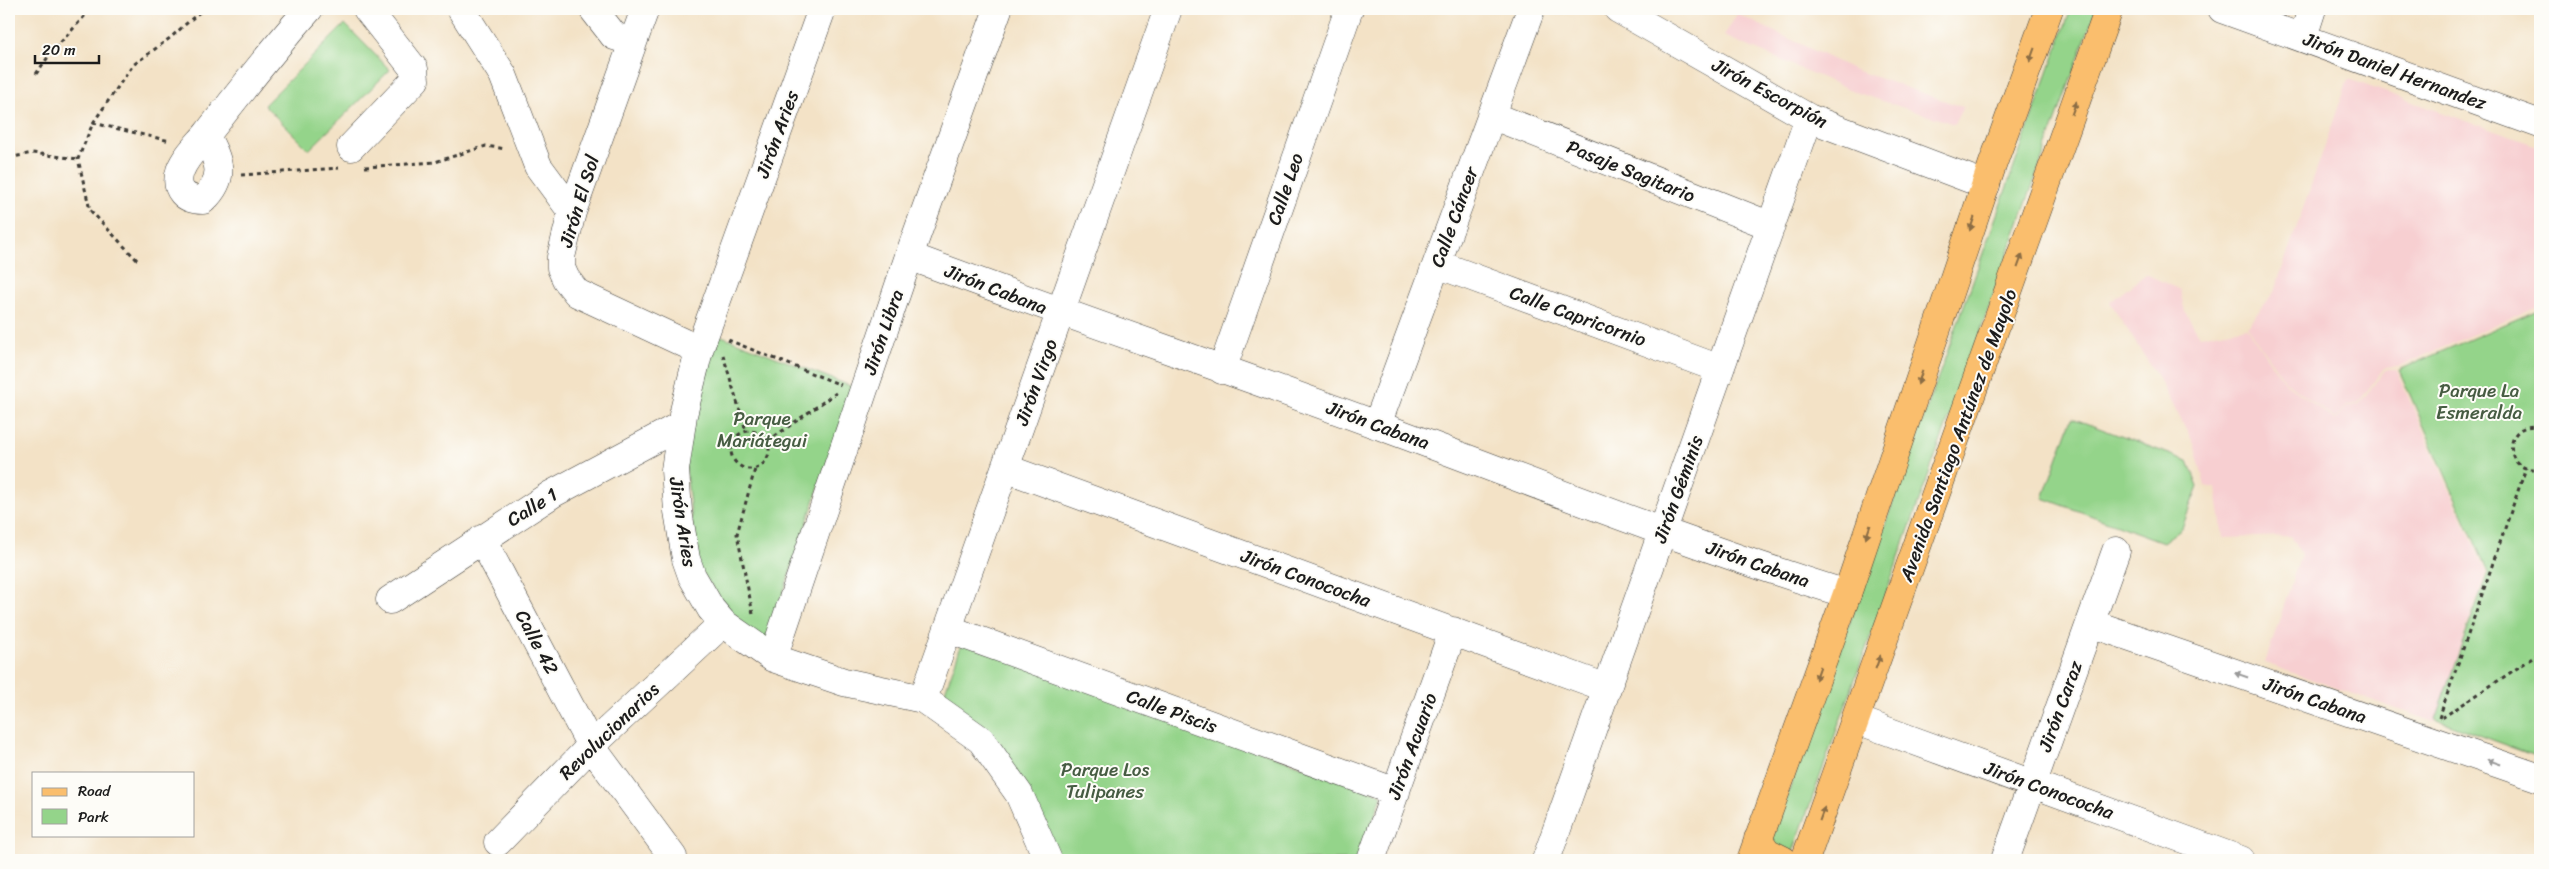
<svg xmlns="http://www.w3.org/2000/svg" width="2549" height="869" viewBox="0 0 2549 869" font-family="Sriracha,sans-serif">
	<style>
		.built { fill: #f7cfd1 }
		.green { fill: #94d48a; stroke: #587853 }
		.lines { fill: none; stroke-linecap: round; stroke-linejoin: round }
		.minor-casing { stroke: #3c3a36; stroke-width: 29 }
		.major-casing { stroke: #3c3a36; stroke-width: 29 }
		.path { stroke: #3c3a36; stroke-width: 3; stroke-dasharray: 4 4; stroke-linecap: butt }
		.minor { stroke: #fff; stroke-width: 28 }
		.major { stroke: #fabe6d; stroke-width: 28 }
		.oneway { fill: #8b6d44 }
		.oneway2 { fill: #999 }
		.labels { text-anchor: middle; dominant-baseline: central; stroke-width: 4; stroke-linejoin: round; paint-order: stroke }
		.street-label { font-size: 19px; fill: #1c1c1c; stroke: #fdfcf7 }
		.park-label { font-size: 19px; fill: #465c42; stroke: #fdfcf7 }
	</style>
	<rect width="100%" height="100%" fill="#fdfcf7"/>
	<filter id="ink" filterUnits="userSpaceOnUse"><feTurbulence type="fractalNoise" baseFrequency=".02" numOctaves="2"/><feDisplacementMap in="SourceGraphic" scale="10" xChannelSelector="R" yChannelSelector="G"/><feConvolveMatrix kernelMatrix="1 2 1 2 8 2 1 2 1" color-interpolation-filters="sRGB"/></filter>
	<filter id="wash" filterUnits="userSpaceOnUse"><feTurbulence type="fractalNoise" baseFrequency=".0096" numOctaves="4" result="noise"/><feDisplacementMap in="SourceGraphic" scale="20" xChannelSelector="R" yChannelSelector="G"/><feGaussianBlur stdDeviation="1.12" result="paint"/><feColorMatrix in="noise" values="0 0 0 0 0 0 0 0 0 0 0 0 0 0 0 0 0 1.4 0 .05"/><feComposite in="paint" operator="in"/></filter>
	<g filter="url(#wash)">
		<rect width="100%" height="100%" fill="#f3e2c6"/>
		<path class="built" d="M 1737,14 L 1855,70 L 1963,107 L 1954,124 L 1858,93 L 1724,36 Z
			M 2348,79 L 2540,147 L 2540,305 L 2398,367 L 2384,368 L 2358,403 L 2347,406 L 2335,419 L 2285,381 L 2247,327 L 2274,292 Z
			M 2146,274 L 2180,290 L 2185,312 L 2200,336 L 2246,327 L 2284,382 L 2335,420 L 2347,407 L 2359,404 L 2385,370 L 2396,370 L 2486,572 L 2434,722 L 2265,663 L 2301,554 L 2291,536 L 2223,538 L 2216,488 L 2205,486 L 2194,444 L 2160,381 L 2110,302 Z"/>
		<path class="green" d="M 2071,9 L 2096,9 L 1790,860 L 1764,860 Z
			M 345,24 L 390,70 L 309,150 L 264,105 Z
			M 2540,309 L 2540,758 L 2435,719 L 2488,572 L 2399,370 Z
			M 714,333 L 853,387 L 766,643 L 745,633 L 697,566 L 684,452 Z
			M 2072,418 L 2188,461 L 2198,486 L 2182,528 L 2163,542 L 2043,498 Z
			M 962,643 L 1382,795 L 1360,860 L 1052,860 L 943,697 Z"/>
	</g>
	<g filter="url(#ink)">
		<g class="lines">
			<defs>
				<path id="minor" d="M 461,9 L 503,75 L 538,166 L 572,212
					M 593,9 L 614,36 L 633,42
					M 645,9 L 572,212 L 561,257 L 561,268 L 566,279 L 577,293 L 699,350
					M 822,9 L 699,350 L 683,415 L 675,470 L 678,511 L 686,559 L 692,576 L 711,609 L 723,623 L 773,658 L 844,682 L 923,699 L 981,740 L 1019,794 L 1048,860
					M 1618,9 L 1809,118 L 1986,185
					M 2222,9 L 2540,124
					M 2303,37 L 2312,9
					M 1491,115 L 1771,226
					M 206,136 C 219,162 227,177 203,200 C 185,200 174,190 180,171 C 185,157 198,145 207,134 C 240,92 273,49 309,9
					M 351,147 L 415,80 L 414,69 L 367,9
					M 909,256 C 1066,315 1224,368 1380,426 C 1535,483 1689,545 1847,594
					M 1437,264 L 1720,369
					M 1222,370 L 1349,9
					M 1377,425 L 1531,9
					M 1005,468 L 1607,688
					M 482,539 L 591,746 L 673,857
					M 390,600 L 552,494 L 681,425
					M 2090,623 L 2540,778
					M 948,629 L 1396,792
					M 773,658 L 909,256 L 998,9
					M 923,699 L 1168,9
					M 1857,720 L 2241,860
					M 498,842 L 591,746 L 723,623
					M 1371,860 L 1453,631
					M 1546,860 L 1809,118
					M 2005,860 L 2116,551"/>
				<path id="major" d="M 1758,839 L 1767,852 L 1783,860
					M 1751,860 L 1847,594 L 1993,163 L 2049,9
					M 1805,860 L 2109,9"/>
			</defs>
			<use href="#minor" class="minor-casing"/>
			<use href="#major" class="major-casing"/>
			<path class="path" d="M 36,74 L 51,53 L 91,9
				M 93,123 L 170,141
				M 9,158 L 32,153 L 78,159
				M 365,167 L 435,162 L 486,146 L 506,149
				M 241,175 L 339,168
				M 137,260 L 90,210 L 78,159 L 93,123 L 133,65 L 170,38 L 203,9
				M 728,340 L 841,385
				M 723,355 L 746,431
				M 2540,427 C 2501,419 2503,477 2540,468
				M731 450a19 19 0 1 1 38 0a19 19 0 1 1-38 0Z
				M 768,441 L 836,393
				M 753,614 L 737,534 L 755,469
				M 2439,718 L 2526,468
				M 2442,718 L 2540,653"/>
			<use href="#minor" class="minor"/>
			<use href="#major" class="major"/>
		</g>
		<defs><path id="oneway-solid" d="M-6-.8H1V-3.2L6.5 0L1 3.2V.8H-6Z" transform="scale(1.25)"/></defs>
		<g class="oneway">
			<use href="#oneway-solid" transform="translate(2032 55) rotate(110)"/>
			<use href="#oneway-solid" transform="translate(2074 108) rotate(-70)"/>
			<use href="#oneway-solid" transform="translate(1972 224) rotate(109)"/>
			<use href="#oneway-solid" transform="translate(2020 261) rotate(-70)"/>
			<use href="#oneway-solid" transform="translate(1920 378) rotate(109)"/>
			<use href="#oneway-solid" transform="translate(1868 532) rotate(109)"/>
			<use href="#oneway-solid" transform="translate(1878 662) rotate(-70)"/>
			<use href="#oneway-solid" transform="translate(1818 673) rotate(110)"/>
			<use href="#oneway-solid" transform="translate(1822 814) rotate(-70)"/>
		</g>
		<g class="oneway2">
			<use href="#oneway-solid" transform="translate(2241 675) rotate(-161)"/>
			<use href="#oneway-solid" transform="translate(2494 762) rotate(-161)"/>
		</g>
	</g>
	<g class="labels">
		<g class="street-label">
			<text transform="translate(2395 71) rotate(20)">Jirón Daniel Hernandez</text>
			<text transform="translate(1770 93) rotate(28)">Jirón Escorpión</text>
			<text transform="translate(777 134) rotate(-70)">Jirón Aries</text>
			<text transform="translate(1631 171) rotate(22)">Pasaje Sagitario</text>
			<text transform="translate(1285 189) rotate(-71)">Calle Leo</text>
			<text transform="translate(579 201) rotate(-73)">Jirón El Sol</text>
			<text transform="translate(1454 217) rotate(-70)">Calle Cáncer</text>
			<text transform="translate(996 289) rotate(21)">Jirón Cabana</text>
			<text transform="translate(1578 316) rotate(20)">Calle Capricornio</text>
			<text transform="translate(883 332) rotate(-71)">Jirón Libra</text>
			<text transform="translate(1036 382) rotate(-70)">Jirón Virgo</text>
			<text transform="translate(1378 425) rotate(20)">Jirón Cabana</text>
			<text transform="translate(1958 435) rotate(-70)">Avenida Santiago Antúnez de Mayolo</text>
			<text transform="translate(1678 489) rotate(-70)">Jirón Géminis</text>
			<text transform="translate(532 507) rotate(-32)">Calle 1</text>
			<text transform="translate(683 522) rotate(81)">Jirón Aries</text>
			<text transform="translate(1758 564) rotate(19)">Jirón Cabana</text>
			<text transform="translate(1306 578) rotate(20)">Jirón Conococha</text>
			<text transform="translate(537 642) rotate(62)">Calle 42</text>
			<text transform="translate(2315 700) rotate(19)">Jirón Cabana</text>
			<text transform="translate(2060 706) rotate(-70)">Jirón Caraz</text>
			<text transform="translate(1172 711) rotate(20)">Calle Piscis</text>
			<text transform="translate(609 731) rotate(-44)">Revolucionarios</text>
			<text transform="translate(1412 746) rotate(-70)">Jirón Acuario</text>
			<text transform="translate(2049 790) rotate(20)">Jirón Conococha</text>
		</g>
		<g class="park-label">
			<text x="2479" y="390">Parque La<tspan x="2479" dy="22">Esmeralda</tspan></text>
			<text x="762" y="418">Parque<tspan x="762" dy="22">Mariátegui</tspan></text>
			<text x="1105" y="769">Parque Los<tspan x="1105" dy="22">Tulipanes</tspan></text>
		</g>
	</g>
	<rect width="2549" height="869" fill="none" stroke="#fdfcf7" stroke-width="30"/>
	<rect x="32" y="772" width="162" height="65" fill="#fdfcf7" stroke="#a3a29f"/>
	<rect x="42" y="788" width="25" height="8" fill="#fabe6d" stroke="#a3a29f"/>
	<text x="78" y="796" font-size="15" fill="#1c1c1c">Road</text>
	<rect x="42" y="809" width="25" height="15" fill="#94d48a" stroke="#a3a29f"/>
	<text x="78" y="822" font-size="15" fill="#1c1c1c">Park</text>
	<path d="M35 55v8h64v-8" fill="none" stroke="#1c1c1c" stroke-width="2.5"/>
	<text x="42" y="55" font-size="15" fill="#1c1c1c" stroke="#fdfcf7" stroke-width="4" paint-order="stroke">20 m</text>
</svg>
